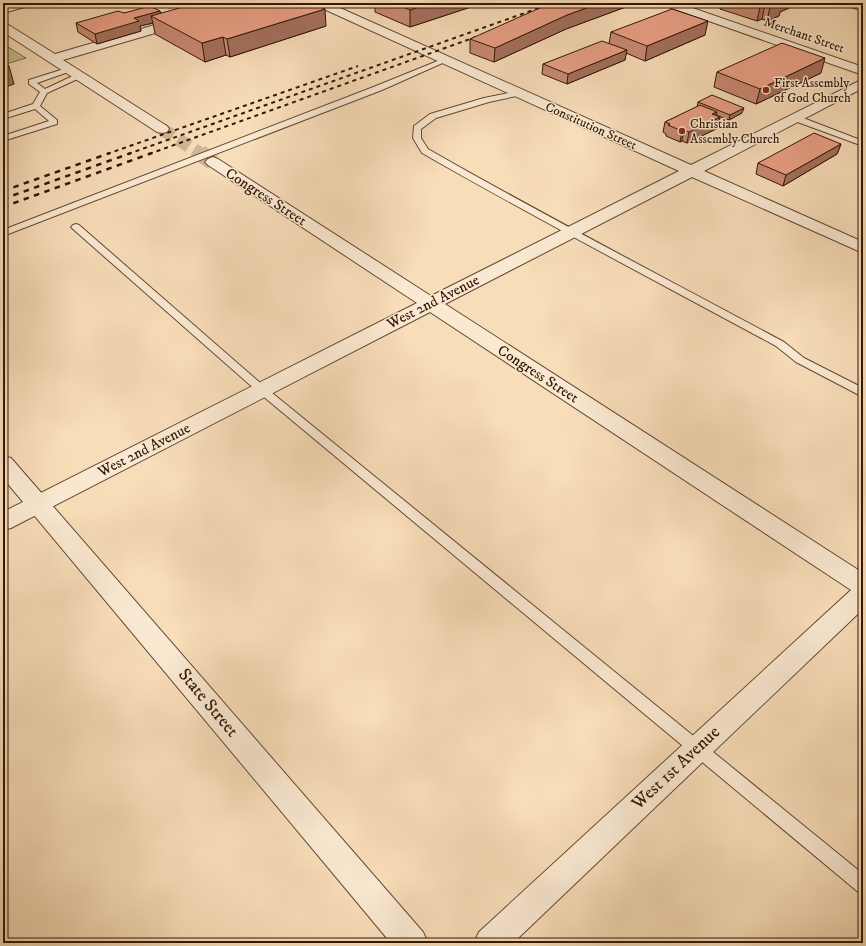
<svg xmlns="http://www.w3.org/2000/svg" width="866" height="946" viewBox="0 0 866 946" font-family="'IM FELL DW Pica',serif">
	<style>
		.green { fill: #c5bf8a; stroke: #7c6b48 }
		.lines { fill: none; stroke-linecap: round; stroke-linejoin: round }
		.minor-tunnel-far1 { stroke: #d1b595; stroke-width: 13; stroke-dasharray: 13 6; stroke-linecap: butt }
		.minor-tunnel { stroke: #d1b595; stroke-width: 17; stroke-dasharray: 17 8; stroke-linecap: butt }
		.service-casing { stroke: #644832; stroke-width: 2 }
		.minor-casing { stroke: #644832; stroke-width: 2 }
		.tertiary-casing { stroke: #644832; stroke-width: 2 }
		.service { fill: #fae9d2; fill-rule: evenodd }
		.minor { fill: #fae9d2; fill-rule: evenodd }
		.tertiary { fill: #fae9d2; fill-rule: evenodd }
		.rail-far1 { stroke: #331705; stroke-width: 2; stroke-dasharray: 4 4; stroke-linecap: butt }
		.rail { stroke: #331705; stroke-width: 2.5; stroke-dasharray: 5.5 5.5; stroke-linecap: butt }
		.wall { fill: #c98a74; stroke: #331705 }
		.shaded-wall { fill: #a4705e; stroke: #331705 }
		.building { fill: #eaa087; stroke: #331705 }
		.poi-dot { fill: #8f2418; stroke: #fae9d2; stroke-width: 1.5 }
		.labels { text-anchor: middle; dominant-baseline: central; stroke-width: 3; stroke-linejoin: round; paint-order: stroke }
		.far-street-label { font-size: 13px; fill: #331705; stroke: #fae9d2 }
		.far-poi-label { font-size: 13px; fill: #331705; stroke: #fae9d2; text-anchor: start }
		.street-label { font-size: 15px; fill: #331705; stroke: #fae9d2 }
		.near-street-label { font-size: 18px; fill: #331705; stroke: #fae9d2 }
	</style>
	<rect width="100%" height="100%" fill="#f8ddb9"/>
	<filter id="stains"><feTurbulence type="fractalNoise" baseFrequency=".005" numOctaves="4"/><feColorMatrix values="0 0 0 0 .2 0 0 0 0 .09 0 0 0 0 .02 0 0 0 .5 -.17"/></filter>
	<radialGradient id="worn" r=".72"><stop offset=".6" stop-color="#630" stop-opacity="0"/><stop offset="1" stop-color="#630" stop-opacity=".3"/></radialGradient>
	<path class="green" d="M 3,44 L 26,58 L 3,65 Z"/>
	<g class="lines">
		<path class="minor-tunnel-far1" d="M 162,129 L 201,154"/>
		<path class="minor-tunnel" d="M 200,153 L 213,162"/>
		<defs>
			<path id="service" d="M 839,3 L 849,3 L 863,7 L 863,11 Z
				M 445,58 L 449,60 L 447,61 L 382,90 L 3,236 L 3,230 L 376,86 Z
				M 67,68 L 73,68 L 74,70 L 37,83 L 45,89 L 77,74 L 83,74 L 84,76 L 47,93 L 40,106 L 57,120 L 57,124 L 3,141 L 3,136 L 49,121 L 35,109 L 3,119 L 3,114 L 33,104 L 40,92 L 29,84 L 29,80 Z
				M 518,91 L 522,93 L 521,95 L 489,102 L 436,118 L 421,129 L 421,138 L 428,149 C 545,216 665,278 784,342 L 804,358 L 863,388 L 863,397 L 796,362 L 776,346 C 658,282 539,220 422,153 L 413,138 L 414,126 L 430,114 L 484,98 Z
				M 792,116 L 798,116 L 863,141 L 863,146 L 792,120 Z
				M 76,224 L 79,225 L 266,388 L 863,874 L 863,893 L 857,891 L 258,392 L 73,229 L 71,227 L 73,225 Z"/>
			<path id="minor" d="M 313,3 L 329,3 L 691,165 L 863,79 L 863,88 L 704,171 L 863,242 L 863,253 L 692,177 L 445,304 L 863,573 L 863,609 L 513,943 L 474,943 L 479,932 L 851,590 L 430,312 L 11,528 L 3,530 L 3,512 L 417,303 L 208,165 L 205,162 L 208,159 L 213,157 L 218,159 L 431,296 L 679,171 L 315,5 Z
				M 661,3 L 678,3 L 863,67 L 863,75 L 663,5 Z
				M 182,17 L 186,18 L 188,21 L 186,24 L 63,60 L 167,126 L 169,129 L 167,132 L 162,133 L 157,132 L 3,32 L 3,23 L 7,24 L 55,54 Z"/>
			<path id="tertiary" d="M 13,3 L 34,3 L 32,5 L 3,13 L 3,5 Z
				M 3,456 L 11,458 L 423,932 L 428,943 L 391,943 L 3,478 Z"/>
		</defs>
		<use href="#service" class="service-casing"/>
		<use href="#minor" class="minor-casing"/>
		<use href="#tertiary" class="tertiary-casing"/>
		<use href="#service" class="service"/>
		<use href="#minor" class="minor"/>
		<use href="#tertiary" class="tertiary"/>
		<path class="rail-far1" d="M 107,154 L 358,66
			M 128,154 L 553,3
			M 149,154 L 484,34"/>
		<path class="rail" d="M 3,191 L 110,153
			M 3,199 L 131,153
			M 3,207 L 152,153"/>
	</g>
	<path class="wall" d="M 159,3 L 186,3 L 169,8 Z
		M 372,3 L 483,3 L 410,27 L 375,12 L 375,4 Z
		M 722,3 L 800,3 L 780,12 L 779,16 L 767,21 L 762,19 L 757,21 L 720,9 Z
		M 849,3 L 863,3 L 863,7 Z
		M 631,5 L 566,29 L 494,62 L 470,53 L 470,39 Z
		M 160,11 L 160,13 L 326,26 L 230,57 L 226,55 L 205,62 L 155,34 L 153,23 L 140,26 L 141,31 L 97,44 L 78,32 L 76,23 L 124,13 Z
		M 611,32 L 705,35 L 645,61 L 626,53 L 625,60 L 567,84 L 542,74 L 543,64 L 609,44 Z
		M 717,72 L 821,73 L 756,104 L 714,87 Z
		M 698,102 L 742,113 L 729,120 L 716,115 L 716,116 L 720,117 L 718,128 L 687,143 L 682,141 L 680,142 L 666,136 L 666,134 L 663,132 L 665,122 L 697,107 Z
		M 841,144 L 837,154 L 783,186 L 756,174 L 758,163 Z"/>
	<path class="shaded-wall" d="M 168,3 L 186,3 L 169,8 Z
		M 431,3 L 483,3 L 410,27 L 410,10 Z
		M 600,3 L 631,3 L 631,5 L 566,29 L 494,62 L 495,48 L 567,15 Z
		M 777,3 L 800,3 L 780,12 L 779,16 L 767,21 L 770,7 Z
		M 765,5 L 762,19 L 757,21 L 760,7 Z
		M 325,9 L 326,26 L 230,57 L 227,39 Z
		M 160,11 L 162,20 L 151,16 L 153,23 L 140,26 L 141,31 L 97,44 L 95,34 L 134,18 Z
		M 708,21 L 705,35 L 645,61 L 647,46 Z
		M 223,37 L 226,55 L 205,62 L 202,43 Z
		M 627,50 L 625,60 L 567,84 L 568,74 Z
		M 825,58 L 821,73 L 756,104 L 760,89 Z
		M 9,66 L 14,84 L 3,88 L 3,67 Z
		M 744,108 L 742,113 L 729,120 L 730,115 Z
		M 717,112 L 715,120 L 720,117 L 718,128 L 687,143 L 689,132 L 712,114 Z
		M 684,130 L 682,141 L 680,142 L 682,131 Z
		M 841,144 L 837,154 L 783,186 L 786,175 Z"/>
	<path class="building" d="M 197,3 L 313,3 L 325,9 L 227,39 L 223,37 L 202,43 L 151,16 Z
		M 393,3 L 431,3 L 410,10 Z
		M 555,3 L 600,3 L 567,15 L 495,48 L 470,39 L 542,7 Z
		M 747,3 L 779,3 L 770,7 L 765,5 L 760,7 Z
		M 150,6 L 160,11 L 134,18 L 139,21 L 95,34 L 76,23 L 118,11 L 124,13 Z
		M 672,9 L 708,21 L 647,46 L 611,32 Z
		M 602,41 L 627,50 L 568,74 L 543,64 Z
		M 782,43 L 825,58 L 760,89 L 717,72 Z
		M 3,61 L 9,66 L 3,67 Z
		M 712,95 L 744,108 L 730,115 L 698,102 Z
		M 700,105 L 717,112 L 712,114 L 720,117 L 689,132 L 684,130 L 682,131 L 668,125 L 670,124 L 665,122 Z
		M 814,133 L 841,144 L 786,175 L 758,163 Z"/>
	<g class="poi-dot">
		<circle cx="766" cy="90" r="4"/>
		<circle cx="682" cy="131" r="4"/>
	</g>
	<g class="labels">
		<g class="far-street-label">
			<text transform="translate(804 35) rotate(19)">Merchant Street</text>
			<text transform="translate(591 126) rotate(24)">Constitution Street</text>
		</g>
		<g class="far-poi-label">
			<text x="774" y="83">First Assembly<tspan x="774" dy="15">of God Church</tspan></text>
			<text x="690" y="124">Christian<tspan x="690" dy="15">Assembly Church</tspan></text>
		</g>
		<g class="street-label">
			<text transform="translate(266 197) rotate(33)">Congress Street</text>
			<text transform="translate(433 302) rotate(-27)">West 2nd Avenue</text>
			<text transform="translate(538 374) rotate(33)">Congress Street</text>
			<text transform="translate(144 450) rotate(-27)">West 2nd Avenue</text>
		</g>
		<g class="near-street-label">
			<text transform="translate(208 703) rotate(50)">State Street</text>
			<text transform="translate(676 768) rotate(-43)">West 1st Avenue</text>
		</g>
	</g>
	<rect width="866" height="946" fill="none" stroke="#f8ddb9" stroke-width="16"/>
	<rect x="4" y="4" width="858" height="938" fill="none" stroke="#331705" stroke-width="2"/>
	<rect x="8" y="8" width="850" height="930" fill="none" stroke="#331705"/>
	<rect width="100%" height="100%" filter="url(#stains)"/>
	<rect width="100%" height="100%" fill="url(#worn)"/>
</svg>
